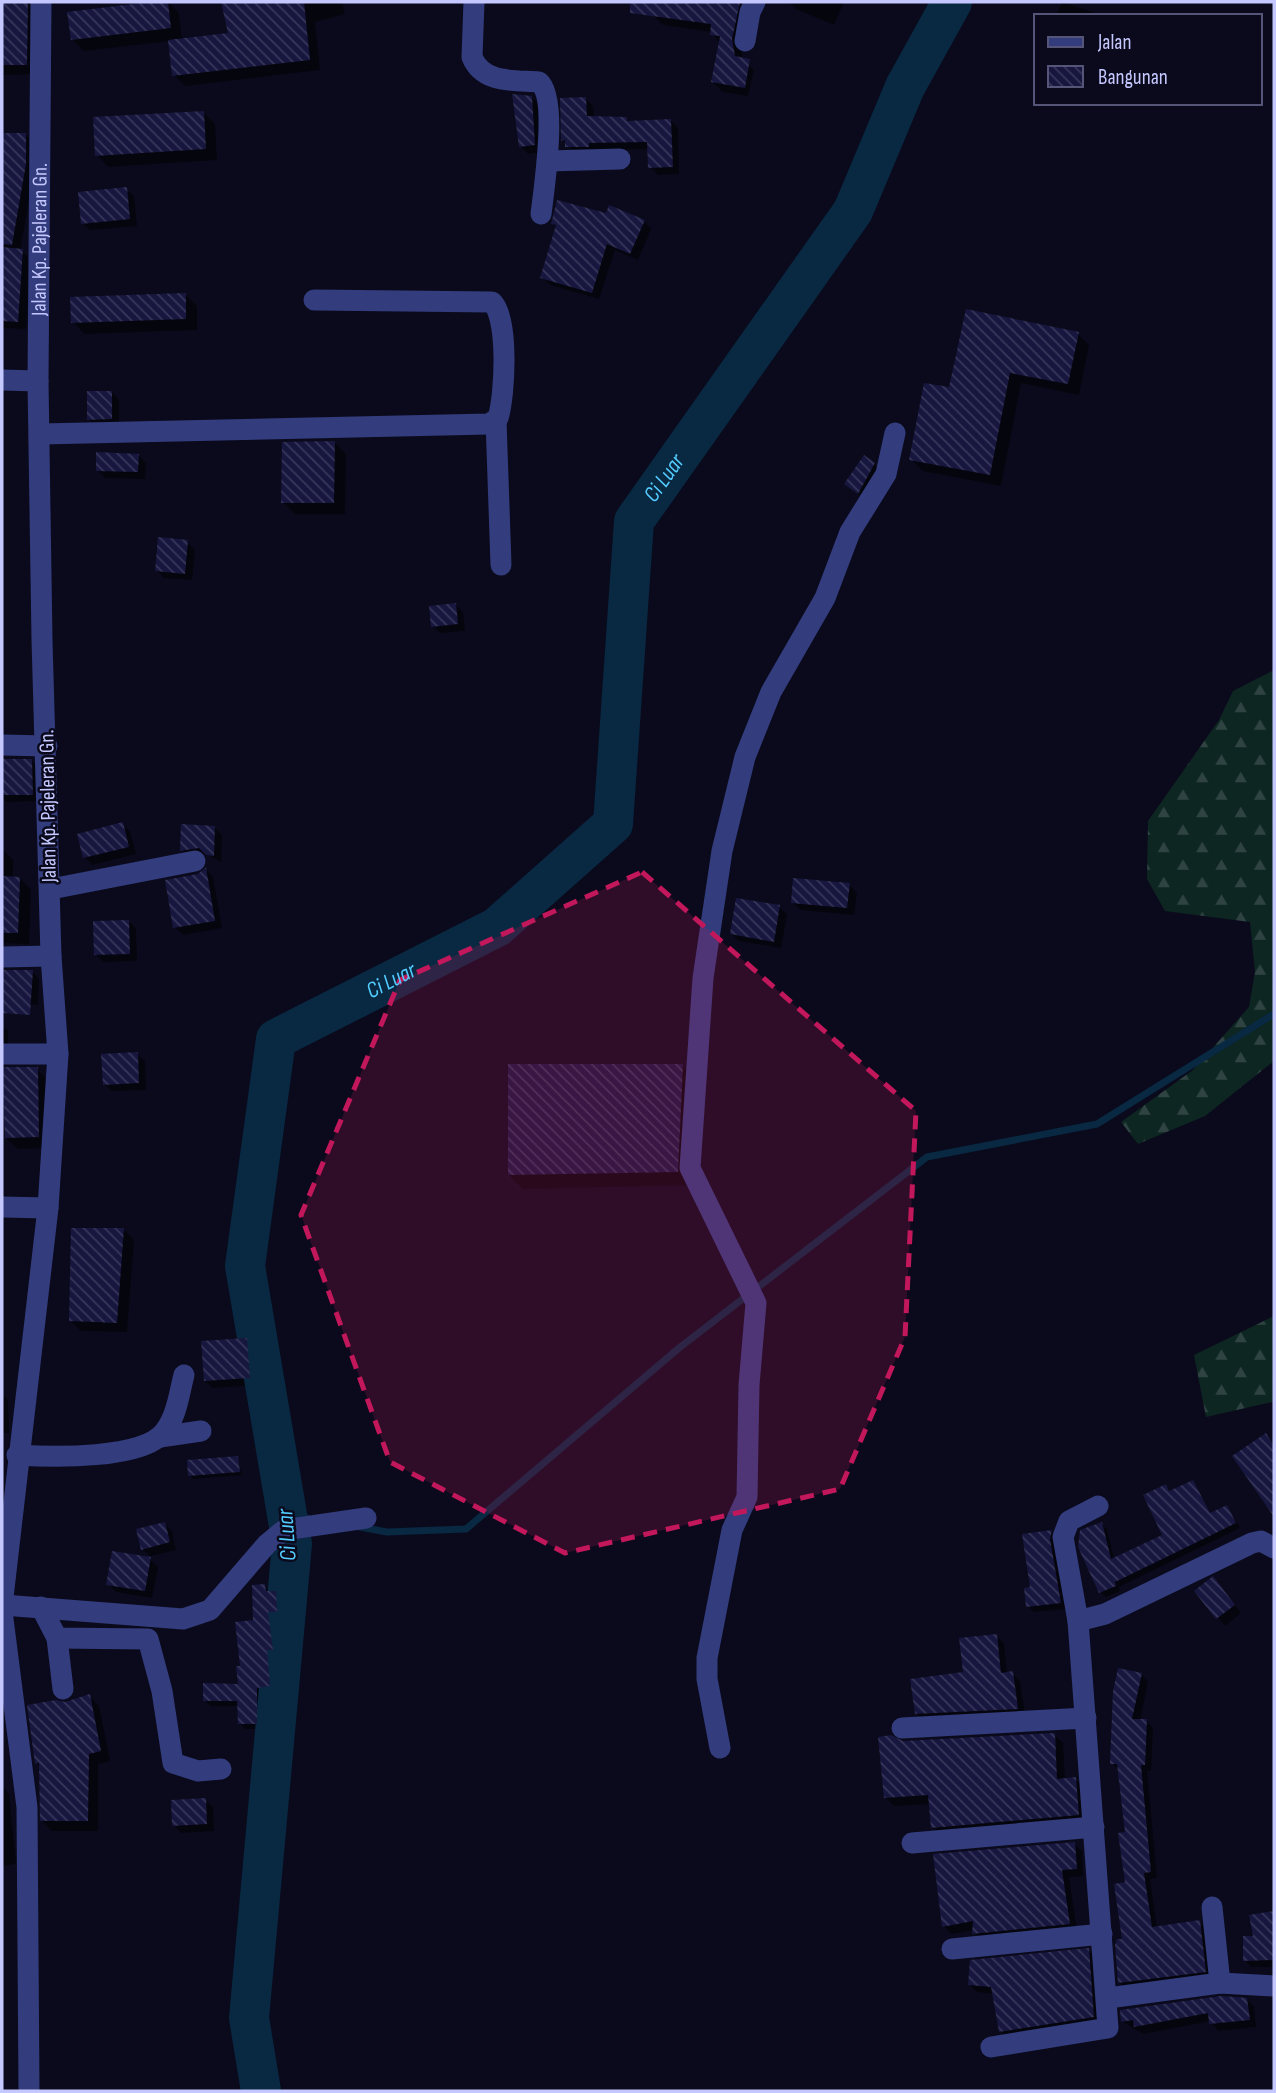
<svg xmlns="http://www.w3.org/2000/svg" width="1276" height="2093" viewBox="0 0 1276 2093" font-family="'Sofia Sans Condensed',sans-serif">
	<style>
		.forest { fill: url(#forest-firs) }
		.shadow { fill: #0007 }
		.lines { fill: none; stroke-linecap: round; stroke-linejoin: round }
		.stream { stroke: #092841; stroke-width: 7 }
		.river { stroke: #092841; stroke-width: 40 }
		.building { fill: url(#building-back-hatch) }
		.minor { stroke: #333c7d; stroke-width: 21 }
		.marked { fill: #c2185b; fill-opacity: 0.2; stroke: #c2185b; stroke-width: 5; stroke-dasharray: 14 9; stroke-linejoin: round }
		.labels { text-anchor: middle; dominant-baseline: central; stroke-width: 5; stroke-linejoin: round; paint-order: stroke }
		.street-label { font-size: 21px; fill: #c5c8ff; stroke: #0a0a1c }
		.water-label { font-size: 23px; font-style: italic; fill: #53cbff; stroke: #0a0a1c }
	</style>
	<defs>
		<pattern id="forest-firs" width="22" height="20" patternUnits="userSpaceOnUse" patternTransform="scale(1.75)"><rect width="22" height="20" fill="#0d2621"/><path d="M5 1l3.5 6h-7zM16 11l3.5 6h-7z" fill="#2f4442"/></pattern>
		<pattern id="building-back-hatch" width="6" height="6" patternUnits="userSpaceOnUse" patternTransform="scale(1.75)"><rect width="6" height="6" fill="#17163e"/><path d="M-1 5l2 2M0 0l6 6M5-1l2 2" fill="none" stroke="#37365b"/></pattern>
	</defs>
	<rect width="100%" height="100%" fill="#0a0a1c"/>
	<path class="forest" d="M 1274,670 L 1274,1061 L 1205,1116 L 1138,1144 L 1121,1122 L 1193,1070 L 1249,1007 L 1255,972 L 1250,922 L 1165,911 L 1147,879 L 1148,821 L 1219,720 L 1233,691 Z
		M 1274,1316 L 1274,1405 L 1272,1402 L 1206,1417 L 1194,1355 Z"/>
	<path class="shadow" d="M 2,2 L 39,2 L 37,74 L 2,75 Z
		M 168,2 L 179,13 L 182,40 L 230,35 L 223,2 L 342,2 L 345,14 L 315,22 L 320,70 L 185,86 L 174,75 L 170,41 L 84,51 L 72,39 L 69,13 Z
		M 655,2 L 751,2 L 741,50 L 743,60 L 754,70 L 748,96 L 723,92 L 713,82 L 720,43 L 712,32 L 663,25 L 653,15 Z
		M 789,2 L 844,2 L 834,25 L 796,9 Z
		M 1062,2 L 1105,16 L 1056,16 Z
		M 531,96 L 539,104 L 542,152 L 528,154 L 521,146 Z
		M 586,99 L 593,106 L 594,118 L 626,118 L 630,122 L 670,120 L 678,128 L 679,174 L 658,175 L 650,167 L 649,149 L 596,150 L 575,154 L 563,140 Z
		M 203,112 L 215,124 L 217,160 L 108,167 L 97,155 Z
		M 2,135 L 26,135 L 34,143 L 34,174 L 20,250 L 31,259 L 26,329 L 2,328 Z
		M 126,189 L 134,196 L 137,226 L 90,230 L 83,223 Z
		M 607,215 L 644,221 L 651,229 L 638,260 L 615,250 L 599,299 L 550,285 L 542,277 L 557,228 L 553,224 Z
		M 185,294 L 197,306 L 197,330 L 84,334 L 73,322 Z
		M 1078,334 L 1089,345 L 1079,395 L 1021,383 L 1001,486 L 923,471 L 911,459 L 951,389 Z
		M 112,392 L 119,400 L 119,426 L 96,427 L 88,419 Z
		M 335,443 L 346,454 L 345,514 L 295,514 L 283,502 Z
		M 138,455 L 146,463 L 145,479 L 105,478 L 97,470 Z
		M 874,464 L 881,472 L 866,500 L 846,484 Z
		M 187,542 L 195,550 L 192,580 L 164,578 L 157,570 Z
		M 456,605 L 463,613 L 465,631 L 440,633 L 433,626 Z
		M 2,760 L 32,761 L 39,768 L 40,801 L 6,802 L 2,797 Z
		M 123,824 L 130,832 L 136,854 L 92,865 L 85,857 Z
		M 215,828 L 222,835 L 221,862 L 208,855 L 189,857 L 182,850 Z
		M 2,849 L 13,860 L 13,878 L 20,878 L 31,890 L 29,944 L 2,943 Z
		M 206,870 L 213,877 L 222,928 L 183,935 L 175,927 L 198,876 Z
		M 849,885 L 857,893 L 854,915 L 801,910 L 793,903 Z
		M 779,907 L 787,914 L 781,948 L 739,941 L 732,934 Z
		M 129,921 L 136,929 L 137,961 L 103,962 L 95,954 Z
		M 32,971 L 39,979 L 38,1005 L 2,1001 L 2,972 Z
		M 2,1027 L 8,1030 L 8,1044 L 2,1044 Z
		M 137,1054 L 145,1061 L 146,1090 L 112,1091 L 104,1084 Z
		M 682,1066 L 696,1080 L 691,1185 L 523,1189 L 509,1175 Z
		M 37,1069 L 49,1081 L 50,1148 L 18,1149 L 6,1138 Z
		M 124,1230 L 134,1240 L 127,1332 L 81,1331 L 70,1320 Z
		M 246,1340 L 254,1347 L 256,1385 L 213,1388 L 205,1381 Z
		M 2,1394 L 8,1400 L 9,1433 L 2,1433 Z
		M 237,1457 L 242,1475 L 193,1479 L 190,1475 Z
		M 1192,1482 L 1211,1514 L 1227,1507 L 1240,1528 L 1119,1587 L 1120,1591 L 1106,1597 L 1101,1592 L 1101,1524 L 1107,1529 L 1114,1559 L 1164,1536 L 1166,1486 L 1171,1492 Z
		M 164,1523 L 172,1531 L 176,1550 L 150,1556 L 142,1549 Z
		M 1051,1532 L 1057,1538 L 1067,1609 L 1034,1612 L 1027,1606 Z
		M 150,1559 L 158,1567 L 152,1598 L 116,1592 L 108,1584 Z
		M 264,1586 L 281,1598 L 282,1617 L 273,1617 L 277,1655 L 271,1656 L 275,1692 L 262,1693 L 262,1729 L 245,1729 L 240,1723 L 239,1706 L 210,1706 L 205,1700 L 240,1686 L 242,1667 Z
		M 1220,1586 L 1241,1613 L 1225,1626 L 1196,1591 Z
		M 997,1636 L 1004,1644 L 1007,1674 L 1012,1673 L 1020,1681 L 1025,1715 L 924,1721 L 916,1713 L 965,1674 Z
		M 1141,1675 L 1148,1681 L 1140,1721 L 1146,1721 L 1153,1728 L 1151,1771 L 1147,1771 L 1157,1878 L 1150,1879 L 1157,1928 L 1200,1922 L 1206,1929 L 1212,1978 L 1126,1989 L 1120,1983 L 1127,1834 L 1120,1771 L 1112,1763 Z
		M 89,1696 L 99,1706 L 110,1761 L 98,1764 L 98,1831 L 52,1831 L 42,1821 L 41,1768 L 36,1763 L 65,1704 Z
		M 1054,1735 L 1063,1743 L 1065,1780 L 1076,1779 L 1084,1787 L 1087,1823 L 941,1836 L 933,1827 L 931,1804 L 894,1806 L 886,1798 L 902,1743 Z
		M 2,1786 L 9,1794 L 16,1864 L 2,1866 Z
		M 205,1800 L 213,1807 L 214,1831 L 181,1833 L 174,1825 Z
		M 1074,1844 L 1082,1851 L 1083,1876 L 1069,1877 L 1077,1931 L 981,1941 L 974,1930 L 951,1934 L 944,1926 Z
		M 1274,1912 L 1274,1967 L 1251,1967 L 1245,1960 L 1255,1937 L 1251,1916 Z
		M 1088,1950 L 1096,1958 L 1101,2024 L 1008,2039 L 1001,2032 L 994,1994 L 977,1992 L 970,1985 Z
		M 1247,1999 L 1254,2007 L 1256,2027 L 1218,2031 L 1211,2021 L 1143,2034 L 1122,2021 Z"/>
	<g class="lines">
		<path class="stream" d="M 287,1515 L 307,1518
			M 360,1527 L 387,1532 L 466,1529 L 679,1348 L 927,1157 L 1097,1124 L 1274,1014"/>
		<path class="river" id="s1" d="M 261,2091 L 249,2018 L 292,1544 L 245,1266 L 276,1039 L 497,927 L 613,824 L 634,521 L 853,211 L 905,87 L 952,2"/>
	</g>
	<path class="building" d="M 2,2 L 28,2 L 27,65 L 2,65 Z
		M 150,2 L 168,2 L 171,28 L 71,40 L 67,12 Z
		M 221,2 L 304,2 L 310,60 L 172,76 L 168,40 L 228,33 Z
		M 630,2 L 740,2 L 732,39 L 735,56 L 750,59 L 745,88 L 711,82 L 720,36 L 710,35 L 711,24 L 630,13 Z
		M 512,94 L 532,96 L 535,145 L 519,147 Z
		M 586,97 L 587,116 L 627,117 L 627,121 L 671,119 L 673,167 L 648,168 L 647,142 L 589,143 L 589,147 L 565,147 L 565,140 L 561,141 L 560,98 Z
		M 204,111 L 206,149 L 95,156 L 93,117 Z
		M 2,133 L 26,133 L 26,164 L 12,245 L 2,244 Z
		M 127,187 L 130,219 L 81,224 L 78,192 Z
		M 557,200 L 606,213 L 609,205 L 645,220 L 630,254 L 607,244 L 592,293 L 540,278 L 556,225 L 551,224 Z
		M 2,247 L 23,249 L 18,322 L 2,321 Z
		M 186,293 L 186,319 L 71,323 L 70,297 Z
		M 966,309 L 1079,332 L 1068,384 L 1010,373 L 990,475 L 909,460 L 924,383 L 949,387 Z
		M 87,391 L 112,391 L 112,419 L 87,420 Z
		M 335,441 L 334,503 L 281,503 L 282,442 Z
		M 96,452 L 139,454 L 138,472 L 96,471 Z
		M 864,455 L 875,463 L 858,494 L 844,484 Z
		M 158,537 L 188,540 L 185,574 L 155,571 Z
		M 456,603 L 458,624 L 431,627 L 429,606 Z
		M 2,759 L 32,759 L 33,795 L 2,795 Z
		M 123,822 L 129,847 L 83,858 L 77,834 Z
		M 181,824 L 215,826 L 214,856 L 206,855 L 199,848 L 180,851 Z
		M 206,867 L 215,921 L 173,928 L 165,880 L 198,874 Z
		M 2,876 L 20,877 L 18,933 L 2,933 Z
		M 793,878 L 850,883 L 847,908 L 791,903 Z
		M 736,898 L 780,905 L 774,942 L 730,934 Z
		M 129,920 L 130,954 L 94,955 L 93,921 Z
		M 3,970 L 33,970 L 30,1015 L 2,1013 Z
		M 138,1052 L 139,1083 L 103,1085 L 101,1054 Z
		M 508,1064 L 683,1064 L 678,1172 L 508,1175 Z
		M 2,1067 L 38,1067 L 39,1137 L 5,1138 Z
		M 71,1228 L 124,1228 L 117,1323 L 69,1321 Z
		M 247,1338 L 250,1378 L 204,1381 L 201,1341 Z
		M 1266,1433 L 1274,1446 L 1274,1517 L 1232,1456 Z
		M 238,1456 L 240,1472 L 188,1476 L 187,1460 Z
		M 1193,1480 L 1210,1513 L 1227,1505 L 1236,1523 L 1115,1582 L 1116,1586 L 1099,1593 L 1078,1547 L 1080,1530 L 1102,1522 L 1111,1559 L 1162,1535 L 1143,1495 L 1166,1484 L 1169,1491 Z
		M 165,1522 L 170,1542 L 141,1550 L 136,1529 Z
		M 1052,1530 L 1050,1539 L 1061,1603 L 1026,1607 L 1024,1588 L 1030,1587 L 1022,1534 Z
		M 112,1551 L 151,1557 L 145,1591 L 106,1585 Z
		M 1213,1576 L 1235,1605 L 1216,1619 L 1194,1591 Z
		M 265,1584 L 266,1591 L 276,1591 L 277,1612 L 268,1612 L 273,1650 L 267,1650 L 270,1686 L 257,1688 L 257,1724 L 238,1724 L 237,1701 L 203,1701 L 203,1683 L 238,1684 L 236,1666 L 240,1666 L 235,1622 L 253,1620 L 252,1585 Z
		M 997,1634 L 1001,1673 L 1013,1671 L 1018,1709 L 915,1714 L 910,1679 L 963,1672 L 959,1638 Z
		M 1118,1668 L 1142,1673 L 1132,1719 L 1147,1719 L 1145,1765 L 1141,1765 L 1151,1872 L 1144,1873 L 1152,1927 L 1200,1920 L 1206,1972 L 1118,1983 L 1115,1945 L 1117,1939 L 1122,1939 L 1114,1884 L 1125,1882 L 1118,1833 L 1125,1832 L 1117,1764 L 1110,1764 L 1113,1691 Z
		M 90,1694 L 101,1751 L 89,1754 L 88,1821 L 40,1821 L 39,1763 L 35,1764 L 27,1705 L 56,1700 L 65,1702 Z
		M 1055,1733 L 1057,1779 L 1076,1777 L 1079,1815 L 931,1828 L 928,1795 L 884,1798 L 878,1737 L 891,1735 L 903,1741 Z
		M 206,1798 L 207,1824 L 172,1826 L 171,1800 Z
		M 1075,1842 L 1077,1869 L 1062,1870 L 1070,1924 L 972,1934 L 973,1921 L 942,1927 L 933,1854 Z
		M 1274,1911 L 1274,1960 L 1243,1961 L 1243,1936 L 1253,1936 L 1249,1915 Z
		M 1089,1948 L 1094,2017 L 999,2032 L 991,1987 L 968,1985 L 970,1960 Z
		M 1221,1996 L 1247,1998 L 1250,2020 L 1209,2024 L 1208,2013 L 1134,2027 L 1133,2020 L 1121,2022 L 1120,2010 Z"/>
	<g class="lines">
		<g class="minor">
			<path d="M 474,2 L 472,57 C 483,84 514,80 539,82 C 558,97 544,189 541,214"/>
			<path d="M 745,41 L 750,12 L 755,2"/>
			<path d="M 548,161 L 620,159"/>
			<path d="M 2,380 L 38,381"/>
			<path d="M 496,420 L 501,565"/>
			<path d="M 41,434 L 489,424 L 498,418 C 505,396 509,318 492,302 L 314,300"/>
			<path d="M 2,745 L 47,746"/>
			<path d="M 51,889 L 195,861"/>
			<path d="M 2,957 L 51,956"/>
			<path d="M 2,1054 L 58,1054"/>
			<path d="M 2,1207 L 48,1208"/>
			<path d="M 160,1437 L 201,1431"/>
			<path d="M 17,1455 C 51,1457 144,1460 165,1431 C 177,1415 179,1394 184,1375"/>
			<path d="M 3,1605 L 183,1619 L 210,1610 L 267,1544 L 284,1530 L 366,1518"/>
			<path id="s2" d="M 2,1606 L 48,1208 L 58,1054 L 51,956 L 42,640 L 38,381 L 41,2"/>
			<path d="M 41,1607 L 57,1638 L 148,1639 L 162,1691 L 173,1763 L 198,1771 L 221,1769"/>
			<path d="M 2,1611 L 27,1807 L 29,2091"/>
			<path d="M 1078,1621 L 1105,1614 L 1252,1543 L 1261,1541 L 1274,1548"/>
			<path d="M 57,1638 L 63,1689"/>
			<path d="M 902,1728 L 1086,1718"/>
			<path d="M 720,1748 L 707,1679 L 707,1658 L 732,1530 L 747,1497 L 749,1385 L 756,1303 L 690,1168 L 703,978 L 722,851 L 745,757 L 771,692 L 825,598 L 850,532 L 886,474 L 895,433"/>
			<path d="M 912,1843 L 1094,1827"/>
			<path d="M 1212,1907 L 1220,1983"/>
			<path d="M 952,1949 L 1102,1934"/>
			<path d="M 1108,1998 L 1220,1983 L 1274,1986"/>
			<path d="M 991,2047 L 1108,2028 L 1078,1621 L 1063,1537 L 1069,1521 L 1098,1506"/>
		</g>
	</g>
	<path class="marked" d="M 642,872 L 916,1111 L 905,1337 L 840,1489 L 565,1553 L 390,1462 L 301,1215 L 400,980 Z"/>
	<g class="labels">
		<g class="street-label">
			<text stroke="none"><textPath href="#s2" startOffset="1370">Jalan Kp. Pajeleran Gn.</textPath></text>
			<text transform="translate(48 806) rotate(-91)">Jalan Kp. Pajeleran Gn.</text>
		</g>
		<g class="water-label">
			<text stroke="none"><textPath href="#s1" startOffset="1820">Ci Luar</textPath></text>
			<text stroke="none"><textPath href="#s1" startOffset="1190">Ci Luar</textPath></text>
			<text transform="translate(287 1535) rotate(-94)">Ci Luar</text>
		</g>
	</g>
	<rect width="1276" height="2093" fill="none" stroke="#c5c8ff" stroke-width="7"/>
	<rect x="1034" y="14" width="228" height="91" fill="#0a0a1c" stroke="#555677" stroke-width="2"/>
	<rect x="1048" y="37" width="35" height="10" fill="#333c7d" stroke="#555677" stroke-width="2"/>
	<text x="1098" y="49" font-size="21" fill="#c5c8ff">Jalan</text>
	<rect x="1048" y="66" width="35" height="21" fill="url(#building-back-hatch)" stroke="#555677" stroke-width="2"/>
	<text x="1098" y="84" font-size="21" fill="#c5c8ff">Bangunan</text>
</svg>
